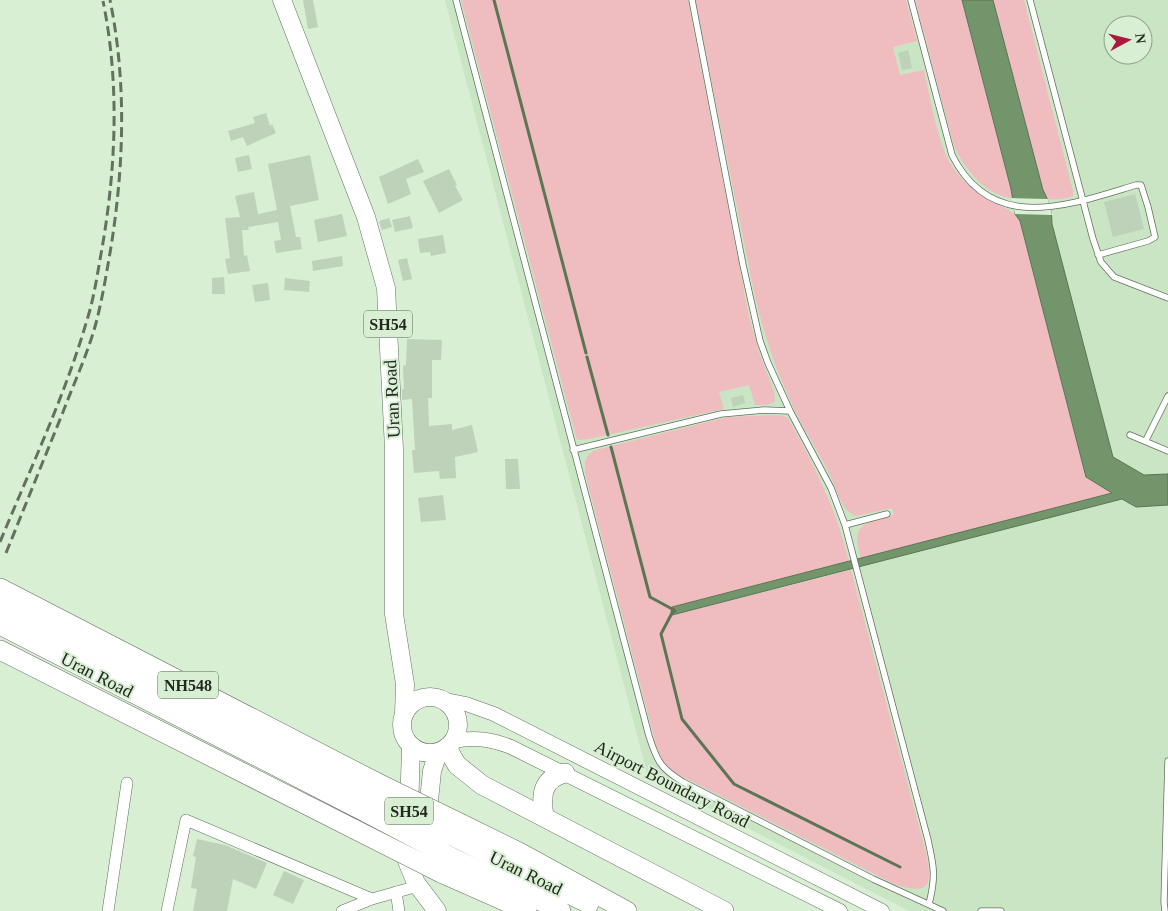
<svg xmlns="http://www.w3.org/2000/svg" width="1168" height="911" viewBox="0 0 1168 911" font-family="'Times New Roman',serif">
	<style>
		.built { fill: #c9e5c4; fill-rule: evenodd }
		.green { fill: #efbdc0 }
		.water { fill: #73956c; stroke: #5b7555 }
		.pier { fill: #d9efd4 }
		.lines { fill: none; stroke-linecap: round; stroke-linejoin: round }
		.stream { stroke: #5b7555; stroke-width: 3 }
		.building { fill: #bdd2b8 }
		.service-casing { stroke: #5f735b; stroke-width: 7 }
		.minor-casing { stroke: #5f735b; stroke-width: 12 }
		.tertiary-casing { stroke: #5f735b; stroke-width: 15 }
		.primary-casing { stroke: #5f735b; stroke-width: 19 }
		.trunk-casing { stroke: #5f735b; stroke-width: 20 }
		.service { stroke: #fff; stroke-width: 5.5 }
		.minor { stroke: #fff; stroke-width: 11 }
		.tertiary { stroke: #fff; stroke-width: 14 }
		.primary { stroke: #fff; stroke-width: 18 }
		.trunk { stroke: #fff; stroke-width: 19 }
		.rail { stroke: #647161; stroke-width: 3; stroke-dasharray: 10 5; stroke-linecap: butt }
		.trunk-bridge-casing { stroke: #5f735b; stroke-width: 20; stroke-linecap: butt }
		.trunk-bridge { stroke: #fff; stroke-width: 19 }
		.labels { text-anchor: middle; dominant-baseline: central; stroke-width: 4; stroke-linejoin: round; paint-order: stroke }
		.shield { fill: #d9efd4; stroke: #596556; stroke-width: 1 }
		.shield-label { font-size: 16px; font-weight: bold; fill: #222a20 }
		.street-label { font-size: 18px; fill: #222a20; stroke: #d9efd4 }
	</style>
	<rect width="100%" height="100%" fill="#d9efd4"/>
	<path class="built" d="M 445,0 L 1168,0 L 1168,911 L 909,911 L 648,777 ZM 1113,25 L 1143,25 L 1143,55 L 1113,55 Z"/>
	<path class="green" d="M 461,0 L 688,0 L 749,316 L 759,352 L 774,391 L 775,402 L 766,405 L 755,405 L 749,385 L 719,392 L 724,409 L 589,439 L 578,440 L 576,437 Z
		M 695,0 L 906,0 L 917,41 L 893,47 L 900,75 L 924,70 C 930,96 937,140 950,163 C 957,175 968,185 979,194 C 991,204 1012,207 1020,221 L 1086,477 L 1113,493 L 861,559 C 851,523 862,524 894,515 L 892,508 L 856,516 C 841,512 836,487 830,475 C 819,453 806,433 795,411 C 776,371 762,330 753,287 Z
		M 915,0 L 1024,0 L 1073,191 L 1073,196 C 1062,201 1049,199 1038,199 C 1029,199 1019,199 1010,198 C 983,193 965,169 954,146 Z
		M 773,415 L 784,416 L 788,418 C 814,464 837,511 849,562 L 672,607 L 671,611 L 673,615 L 851,570 L 926,853 C 933,886 930,896 894,884 L 673,772 L 665,766 L 656,745 L 586,477 C 584,465 583,455 596,450 L 727,417 Z"/>
	<path class="water" d="M 962,0 L 993,0 L 1043,190 C 1049,201 1052,211 1052,224 L 1113,457 L 1144,475 L 1168,474 L 1168,505 L 1136,507 L 1122,499 L 672,615 L 671,611 L 672,607 L 1112,493 L 1086,477 L 1020,221 L 1015,214 L 1011,189 Z"/>
	<path class="pier" d="M 1011,198 L 1048,199 L 1052,215 L 1015,214 Z"/>
	<g class="lines">
		<path class="stream" d="M 494,0 L 586,353
			M 587,357 L 608,435
			M 611,447 L 650,597 L 674,610
			M 675,611 L 672,613 L 661,634 L 682,719 L 734,784 L 900,867"/>
	</g>
	<path class="building" d="M 303,0 L 313,0 L 318,27 L 308,29 Z
		M 908,50 L 912,68 L 902,70 L 898,53 Z
		M 266,113 L 270,126 L 272,124 L 276,133 L 247,146 L 243,137 L 231,141 L 228,131 L 255,123 L 253,117 Z
		M 249,155 L 252,169 L 238,172 L 235,158 Z
		M 310,155 L 319,200 L 290,206 L 296,237 L 300,237 L 302,249 L 276,253 L 274,241 L 281,240 L 278,222 L 248,227 L 249,230 L 242,230 L 244,256 L 247,255 L 250,271 L 228,274 L 225,259 L 230,258 L 225,218 L 240,217 L 235,196 L 254,192 L 258,214 L 277,210 L 268,164 Z
		M 418,159 L 424,172 L 406,179 L 411,194 L 388,204 L 379,177 Z
		M 449,169 L 457,185 L 455,186 L 463,200 L 439,213 L 423,181 Z
		M 1135,194 L 1144,229 L 1113,237 L 1104,202 Z
		M 342,214 L 347,236 L 318,242 L 314,220 Z
		M 410,216 L 413,228 L 395,232 L 392,220 Z
		M 389,218 L 392,227 L 382,230 L 379,221 Z
		M 443,235 L 446,253 L 431,256 L 430,252 L 420,253 L 418,239 Z
		M 342,256 L 343,266 L 313,271 L 312,261 Z
		M 407,258 L 412,279 L 403,281 L 398,260 Z
		M 224,277 L 225,294 L 212,294 L 212,278 Z
		M 285,278 L 310,281 L 309,292 L 284,290 Z
		M 268,283 L 270,300 L 255,302 L 252,285 Z
		M 407,339 L 442,340 L 441,360 L 432,360 L 432,398 L 428,398 L 429,426 L 452,424 L 452,430 L 472,425 L 478,452 L 455,457 L 456,478 L 440,479 L 439,471 L 414,473 L 412,450 L 415,450 L 412,399 L 402,400 L 402,389 L 404,389 L 403,366 L 406,365 Z
		M 743,395 L 745,403 L 733,407 L 731,398 Z
		M 505,459 L 518,459 L 520,489 L 506,489 Z
		M 443,495 L 446,520 L 421,522 L 418,498 Z
		M 197,839 L 225,845 L 267,863 L 256,889 L 233,879 L 227,911 L 193,911 L 197,889 L 191,888 L 196,857 L 193,856 Z
		M 284,871 L 304,880 L 293,904 L 273,895 Z"/>
	<g class="lines">
		<defs>
			<path id="service" d="M 456,0 L 649,736 C 657,761 660,768 683,782 L 873,879 L 943,911
				M 692,0 L 743,265 L 760,341 L 768,363 L 790,411 L 831,488 L 845,525 L 928,840 C 934,867 936,877 929,904
				M 911,0 L 952,155 C 992,235 1069,205 1136,185 L 1141,185 L 1148,207 L 1155,237 L 1148,241 L 1098,255
				M 1030,0 L 1093,239 L 1101,262 L 1114,277 L 1168,298
				M 1130,435 L 1168,451
				M 1146,440 L 1168,396
				M 573,450 L 721,414 L 764,410 L 790,411
				M 845,525 L 887,514
				M 981,911 L 1001,911
				M 1165,911 L 1164,902 L 1168,761"/>
			<path id="minor" d="M 396,892 L 399,911
				M 108,911 L 127,783
				M 167,911 L 186,820 L 372,899 L 418,886
				M 342,911 L 372,899"/>
			<path id="tertiary" d="M 441,699 L 466,704 L 494,714 L 882,911
				M 453,741 C 475,737 491,739 511,747 L 840,911"/>
			<path id="primary" d="M 282,0 L 366,217 L 386,288 L 394,449 L 394,614 L 405,684 L 404,714
				M402 725a28 28 0 1 1 56 0a28 28 0 1 1-56 0Z
				M 409,812 L 411,747
				M 427,821 L 432,771 L 438,753
				M 408,845 L 407,861 L 416,883 L 437,911"/>
			<path id="trunk" d="M 0,588 L 376,782
				M 0,608 L 368,796
				M 0,625 L 367,813
				M 0,650 L 354,829
				M 447,748 L 457,765 L 482,785 L 724,911
				M 544,817 C 541,796 541,779 565,773
				M 462,824 L 521,853 L 627,911
				M 456,838 L 589,904
				M 447,855 L 561,911
				M 441,873 L 527,911"/>
		</defs>
		<use href="#service" class="service-casing"/>
		<use href="#minor" class="minor-casing"/>
		<use href="#tertiary" class="tertiary-casing"/>
		<use href="#primary" class="primary-casing"/>
		<use href="#trunk" class="trunk-casing"/>
		<use href="#service" class="service"/>
		<use href="#minor" class="minor"/>
		<use href="#tertiary" class="tertiary"/>
		<use href="#primary" class="primary"/>
		<use href="#trunk" class="trunk"/>
		<path class="rail" d="M 0,542 C 30,469 65,396 87,320 C 94,298 97,276 101,254 C 116,171 120,84 103,1
			M 6,553 C 25,506 44,459 63,412 C 74,383 88,353 96,323 C 102,300 106,276 110,253 C 124,169 127,83 110,0"/>
		<defs>
			<path id="trunk-bridge" d="M 376,782 L 462,824
				M 368,796 L 456,838
				M 367,813 L 447,855
				M 354,829 L 441,873"/>
		</defs>
		<use href="#trunk-bridge" class="trunk-bridge-casing"/>
		<use href="#trunk-bridge" class="trunk-bridge"/>
	</g>
	<g class="labels">
		<g class="shield">
			<rect x="364" y="310.5" width="48" height="27" rx="4"/>
			<rect x="158" y="671.5" width="60" height="27" rx="4"/>
			<rect x="385" y="797.5" width="48" height="27" rx="4"/>
		</g>
		<g class="shield-label">
			<text x="388" y="324">SH54</text>
			<text x="188" y="685">NH548</text>
			<text x="409" y="811">SH54</text>
		</g>
		<g class="street-label">
			<text transform="translate(392 399) rotate(-93)">Uran Road</text>
			<text transform="translate(97 675) rotate(27)">Uran Road</text>
			<text transform="translate(672 784) rotate(27)">Airport Boundary Road</text>
			<text transform="translate(526 873) rotate(26)">Uran Road</text>
		</g>
	</g>
	<g transform="translate(1128 40) rotate(83)"><circle r="24" fill="#d9efd4" stroke="#90a08c"/>
	<path d="M0-4L9 19L0 12L-9 19Z" fill="#ad183e"/>
	<text y="-8" font-size="14" font-weight="bold" text-anchor="middle" fill="#222a20">N</text>
	</g>
</svg>
